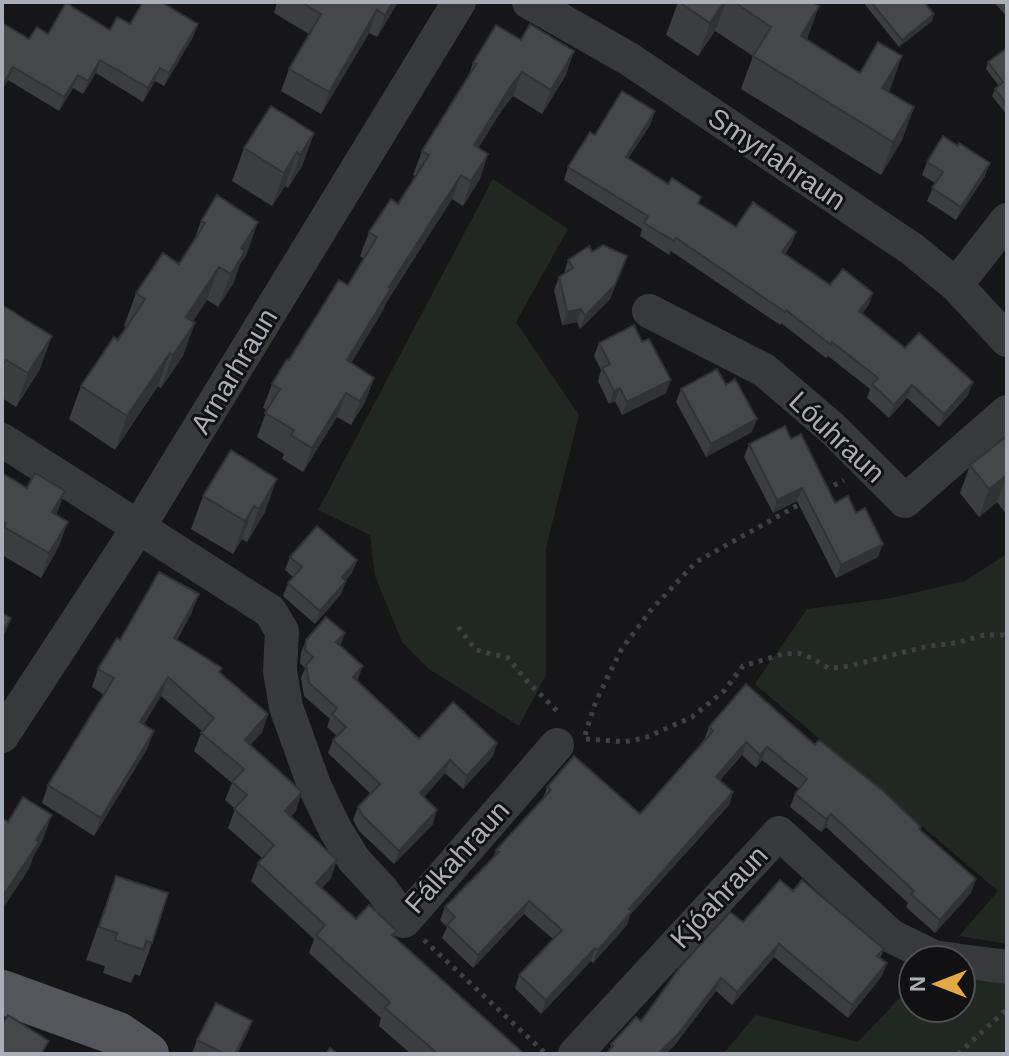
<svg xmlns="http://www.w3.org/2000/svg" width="1009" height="1056" viewBox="0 0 1009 1056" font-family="Helvetica,sans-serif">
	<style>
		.green { fill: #212822 }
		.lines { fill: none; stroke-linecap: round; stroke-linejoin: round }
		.path { stroke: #3e4044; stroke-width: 5; stroke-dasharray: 4 6; stroke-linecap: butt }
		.minor { stroke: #38393d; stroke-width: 34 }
		.major { stroke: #54565b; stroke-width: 44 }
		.wall { fill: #3b3d40 }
		.shaded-wall { fill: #303234 }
		.building { fill: #45474b; stroke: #303234; stroke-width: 2 }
		.labels { text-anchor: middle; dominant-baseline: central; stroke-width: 6; stroke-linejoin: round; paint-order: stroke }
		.street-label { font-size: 28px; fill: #aaaeb7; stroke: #111113 }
	</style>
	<rect width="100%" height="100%" fill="#161618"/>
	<path class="green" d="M 493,179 L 568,229 L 516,322 L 579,415 L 546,548 L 546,675 L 519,726 L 429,669 L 402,642 L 375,576 L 370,535 L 318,510 Z
		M 1007,554 L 1007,944 L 959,936 L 998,891 L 755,684 L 807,609 L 891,598 L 965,581 Z
		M 961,972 L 1007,981 L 1007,1054 L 723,1054 L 756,1015 L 858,1042 L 913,984 L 913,1008 L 961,1008 Z"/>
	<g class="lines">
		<path class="path" d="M 825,490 L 844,480
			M 458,627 L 476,650 L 508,658 L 526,680 L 560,714
			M 585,735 L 596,701 L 621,650 L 651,610 L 696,562 L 802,503
			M 586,739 L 625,742 L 647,737 L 692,717 L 724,691 L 743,666 L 783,654 L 798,653 L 812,658 L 828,668 L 844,667 L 929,646 L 956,643 L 984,635 L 1004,635 L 1007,639
			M 424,940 L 545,1053
			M 958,1054 L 1007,1009"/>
		<path class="minor" d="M 529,2 L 629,59 L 912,249 L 956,285 L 1007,340
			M 956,285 L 1007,220
			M 649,311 L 764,370 L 833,429 L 905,501 L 1007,412
			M 2,440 L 270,611 L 282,631 L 280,671 L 286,707 L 314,785 L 335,829 L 354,860 L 382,890 L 404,921 L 557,745
			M 2,736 L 138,528 L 459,2
			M 961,961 L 1007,967
			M 575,1054 L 779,833 L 891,936 L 934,957 L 955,960"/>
		<path class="major" d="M 2,992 L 118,1034 L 147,1054"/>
	</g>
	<path class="wall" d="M 277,2 L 398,2 L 377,37 L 369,33 L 321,114 L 281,91 L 289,69 L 309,34 L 274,13 Z
		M 678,2 L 812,2 L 819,6 L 807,39 L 860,73 L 890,90 L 888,92 L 914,107 L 902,140 L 881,175 L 741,89 L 753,56 L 715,31 L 698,56 L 666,35 Z
		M 863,2 L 924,2 L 932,21 L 899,47 Z
		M 994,2 L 1007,2 L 1007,17 Z
		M 2,23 L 29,39 L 48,34 L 110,30 L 130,24 L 198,24 L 193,37 L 164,86 L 155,81 L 143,102 L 96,73 L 83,94 L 73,88 L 59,111 L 8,80 L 2,90 Z
		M 1007,48 L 1007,115 L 992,96 L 995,89 L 999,86 L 986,69 L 988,62 Z
		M 473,63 L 566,75 L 542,114 L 513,96 L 502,110 L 478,148 L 480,179 L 463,206 L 452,199 L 386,303 L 382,312 L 351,363 L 374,378 L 365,402 L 351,425 L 337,417 L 303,472 L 282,459 L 284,454 L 257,437 L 267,410 L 263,408 L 272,384 L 348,285 L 364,259 L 360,256 L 369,232 L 398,204 L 416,176 L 413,175 L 422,151 L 468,77 Z
		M 655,111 L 650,125 L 628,159 L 736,227 L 796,232 L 791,245 L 785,254 L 830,285 L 873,293 L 868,306 L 862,314 L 968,395 L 939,427 L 907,398 L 889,418 L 867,398 L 870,389 L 828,356 L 826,358 L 781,323 L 780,325 L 671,251 L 669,255 L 640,236 L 642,229 L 564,180 L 568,167 L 595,135 Z
		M 314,133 L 302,166 L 288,188 L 285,186 L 272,206 L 232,181 L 244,148 Z
		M 927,162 L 985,176 L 956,220 L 927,201 L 935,183 L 922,175 Z
		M 201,221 L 246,256 L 240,264 L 233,284 L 218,307 L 207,300 L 193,321 L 183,356 L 161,388 L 158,386 L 115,450 L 69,419 L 81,386 L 126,327 L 124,326 L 136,293 L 179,264 L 193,243 Z
		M 592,252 L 627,256 L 610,299 L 580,329 L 577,322 L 562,325 L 554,290 L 559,277 L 564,274 L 568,260 Z
		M 2,305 L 40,369 L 16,407 L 2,398 Z
		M 642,342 L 666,393 L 622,415 L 615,401 L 609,404 L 598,381 L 601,370 L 594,356 L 599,343 Z
		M 681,389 L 752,432 L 706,457 L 676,402 Z
		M 1007,425 L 1007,515 L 997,502 L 979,517 L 960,493 L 970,465 L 1002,440 Z
		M 791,439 L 835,503 L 856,513 L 878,557 L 836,578 L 797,501 L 773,513 L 744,457 L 749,444 Z
		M 231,450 L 265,512 L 247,542 L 242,539 L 233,554 L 191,529 L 203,496 Z
		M 2,473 L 27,488 L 65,491 L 56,515 L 59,546 L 41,578 L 2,555 Z
		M 290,557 L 357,560 L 352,573 L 346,580 L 341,594 L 315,624 L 283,596 L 288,583 L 293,577 L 285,570 Z
		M 192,612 L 177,640 L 222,668 L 220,672 L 268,714 L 262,732 L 250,745 L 296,811 L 291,816 L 331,878 L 322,888 L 356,919 L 397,931 L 394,937 L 522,1052 L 521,1054 L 411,1054 L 379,1026 L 381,1018 L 309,953 L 314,939 L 251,881 L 258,863 L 262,858 L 228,828 L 235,809 L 225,800 L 232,783 L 194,751 L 202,731 L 161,696 L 144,724 L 147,749 L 94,836 L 42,803 L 48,785 L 104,695 L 92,687 L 98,669 L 120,640 Z
		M 306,640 L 340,646 L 363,666 L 357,680 L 419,739 L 493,756 L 463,789 L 445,773 L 424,797 L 433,824 L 394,864 L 359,831 L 353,820 L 358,807 L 371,794 L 328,753 L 333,740 L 337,736 L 327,727 L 330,719 L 304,696 L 301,678 L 305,668 L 300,663 L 301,653 Z
		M 709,727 L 815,745 L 921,827 L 920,830 L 971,893 L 935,933 L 906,907 L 908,903 L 826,827 L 821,832 L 790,807 L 795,794 L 799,789 L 762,760 L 756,768 L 742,755 L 720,780 L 733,792 L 729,805 L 630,915 L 627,925 L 593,963 L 591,961 L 541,1014 L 515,988 L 519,975 L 553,939 L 524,914 L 473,968 L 442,938 L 447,927 L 440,920 L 445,907 L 494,856 L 496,850 L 543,799 L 547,787 L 640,814 L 705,741 L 704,740 Z
		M 116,876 L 152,943 L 140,976 L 135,974 L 131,983 L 103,973 L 105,966 L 86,960 Z
		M 793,891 L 884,949 L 880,958 L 882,976 L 848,1018 L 774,957 L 732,1005 L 716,991 L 674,1046 L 609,1051 L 611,1044 L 641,1021 L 743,922 Z
		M 252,1021 L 247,1034 L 237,1054 L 192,1053 L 197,1040 Z"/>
	<path class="shaded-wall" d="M 393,2 L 398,2 L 377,37 L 385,15 Z
		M 724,2 L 726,2 L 715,31 L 698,56 L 710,23 Z
		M 819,6 L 807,39 L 801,36 Z
		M 377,10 L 369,33 L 321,114 L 329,92 Z
		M 934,14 L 932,21 L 899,47 L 902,40 Z
		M 198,24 L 193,37 L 164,86 L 169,73 Z
		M 574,51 L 566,75 L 542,114 L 551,90 Z
		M 902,56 L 890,90 L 870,121 L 882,88 Z
		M 100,60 L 96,73 L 83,94 L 88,81 Z
		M 13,67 L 8,80 L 2,90 L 2,86 Z
		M 160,68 L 155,81 L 143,102 L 148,88 Z
		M 522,72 L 513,96 L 502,110 L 465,169 L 474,145 L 511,86 Z
		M 78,75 L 73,88 L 59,111 L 64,97 Z
		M 914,107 L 902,140 L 881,175 L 893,142 Z
		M 655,111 L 650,125 L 621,170 L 626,157 Z
		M 314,133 L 302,166 L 288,188 L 300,155 Z
		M 297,152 L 285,186 L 272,206 L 284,173 Z
		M 488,154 L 480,179 L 463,206 L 471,181 Z
		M 990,163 L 985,176 L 956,220 L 961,207 Z
		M 461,175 L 452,199 L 386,303 L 382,312 L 338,385 L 347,360 L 389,287 Z
		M 258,222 L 246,256 L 240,264 L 233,284 L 218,307 L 241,248 Z
		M 796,232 L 791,245 L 777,265 L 782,252 Z
		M 627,256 L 610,299 L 580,329 L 585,316 Z
		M 219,267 L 207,300 L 174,350 L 186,317 Z
		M 873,293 L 868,306 L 854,324 L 859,311 Z
		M 581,309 L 577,322 L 562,325 L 567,312 Z
		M 195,323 L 183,356 L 161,388 L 173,355 Z
		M 52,336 L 40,369 L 16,407 L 28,373 Z
		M 170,353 L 158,386 L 115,450 L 127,416 Z
		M 374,378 L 365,402 L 351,425 L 360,401 Z
		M 671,380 L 666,393 L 622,415 L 627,402 Z
		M 973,382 L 968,395 L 939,427 L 944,414 Z
		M 912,385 L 907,398 L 889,418 L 894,405 Z
		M 620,388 L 615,401 L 609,404 L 614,391 Z
		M 346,393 L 337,417 L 303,472 L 312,448 Z
		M 757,419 L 752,432 L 706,457 L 711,444 Z
		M 1007,475 L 997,502 L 979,517 L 989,489 Z
		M 277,479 L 265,512 L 247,542 L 259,509 Z
		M 802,488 L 797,501 L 773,513 L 777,500 Z
		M 65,491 L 56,515 L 52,512 Z
		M 254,506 L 242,539 L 233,554 L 245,521 Z
		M 68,522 L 59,546 L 41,578 L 49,553 Z
		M 883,544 L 878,557 L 836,578 L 841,565 Z
		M 357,560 L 352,573 L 337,590 L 342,577 Z
		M 346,581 L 341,594 L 315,624 L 320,611 Z
		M 199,594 L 192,612 L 167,656 L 174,638 Z
		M 11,618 L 6,631 L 2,638 L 2,633 Z
		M 345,633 L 340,647 L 336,642 Z
		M 363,666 L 358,679 L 348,690 L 353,677 Z
		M 168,677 L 161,696 L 134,741 L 140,722 Z
		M 268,714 L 262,732 L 238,759 L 245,740 Z
		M 154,731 L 147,749 L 94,836 L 101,818 Z
		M 746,742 L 742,755 L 711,790 L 716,777 Z
		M 497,743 L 493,756 L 463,789 L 467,776 Z
		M 767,747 L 762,760 L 756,768 L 760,755 Z
		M 450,760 L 445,773 L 415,807 L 420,793 Z
		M 302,792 L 296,811 L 279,830 L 285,811 Z
		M 733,792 L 729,805 L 630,915 L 627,925 L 593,963 L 598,950 L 629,909 Z
		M 437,810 L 433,824 L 394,864 L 399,851 Z
		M 831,814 L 826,827 L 821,832 L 826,819 Z
		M 52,815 L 42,842 L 34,855 L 29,869 L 2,910 L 2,902 L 5,893 Z
		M 337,860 L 331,878 L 310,901 L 316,883 Z
		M 976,879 L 971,893 L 935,933 L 940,920 Z
		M 529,901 L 524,914 L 473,968 L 478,955 Z
		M 779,944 L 774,957 L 732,1005 L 737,992 Z
		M 595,948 L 591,961 L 541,1014 L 546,1000 Z
		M 887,963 L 882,976 L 848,1018 L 852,1005 Z
		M 721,978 L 716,991 L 674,1046 L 666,1054 L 658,1054 Z
		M 252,1021 L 247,1034 L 237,1054 L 235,1054 Z"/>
	<path class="building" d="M 143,2 L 161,2 L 198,24 L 169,73 L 160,68 L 148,88 L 100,60 L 88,81 L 78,75 L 64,97 L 13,67 L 2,86 L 2,23 L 29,39 L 37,27 L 48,34 L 66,3 L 110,30 L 117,17 L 130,24 Z
		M 301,2 L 393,2 L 385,15 L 377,10 L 329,92 L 289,69 L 321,14 Z
		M 679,2 L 724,2 L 710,23 Z
		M 734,2 L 812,2 L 819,6 L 801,36 L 860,73 L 878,42 L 902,56 L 882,88 L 914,107 L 893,142 L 753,56 L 771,27 Z
		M 871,2 L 924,2 L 934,14 L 902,40 Z
		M 530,24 L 574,51 L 551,90 L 522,72 L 511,86 L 474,145 L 488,154 L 471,181 L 461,175 L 389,287 L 391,288 L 347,360 L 374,378 L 360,401 L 346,393 L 312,448 L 291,435 L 294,430 L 265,413 L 280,389 L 272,384 L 287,359 L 289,360 L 339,280 L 348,285 L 377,237 L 369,232 L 391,199 L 398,204 L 429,155 L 422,151 L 476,64 L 473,63 L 496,25 L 521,40 Z
		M 1007,48 L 1007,105 L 995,89 L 1003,82 L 988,62 Z
		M 622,91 L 655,111 L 626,157 L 668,184 L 672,178 L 701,197 L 698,203 L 736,227 L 753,202 L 796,232 L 782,252 L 830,285 L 843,269 L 873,293 L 859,311 L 905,348 L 919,333 L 973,382 L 944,414 L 912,385 L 894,405 L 872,384 L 878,378 L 832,342 L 831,345 L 786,310 L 785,312 L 676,238 L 674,241 L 644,223 L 648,216 L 568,167 L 590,132 L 595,135 Z
		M 271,106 L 314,133 L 300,155 L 297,152 L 284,173 L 244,148 Z
		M 943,136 L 958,146 L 959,143 L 990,163 L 961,207 L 932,188 L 943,172 L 927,162 Z
		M 217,195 L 258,222 L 241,248 L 245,251 L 231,274 L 219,267 L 186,317 L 195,323 L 173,355 L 170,353 L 127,416 L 81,386 L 114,337 L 118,340 L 145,299 L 136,293 L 163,253 L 179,264 L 205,223 L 201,221 Z
		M 603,245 L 627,256 L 615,285 L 585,316 L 581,309 L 567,312 L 559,277 L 573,268 L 568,260 L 589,246 L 592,252 Z
		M 2,305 L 52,336 L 28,373 L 6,360 L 4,363 L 2,362 Z
		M 634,325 L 642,342 L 649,339 L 671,380 L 627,402 L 620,388 L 614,391 L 602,368 L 610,364 L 599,343 Z
		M 717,369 L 726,385 L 735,379 L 757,419 L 711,444 L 681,389 Z
		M 785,426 L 791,439 L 801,434 L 835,503 L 848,496 L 856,513 L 865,508 L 883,544 L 841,565 L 802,488 L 777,500 L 749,444 Z
		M 1007,436 L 1007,475 L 989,489 L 970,465 Z
		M 231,450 L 277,479 L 259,509 L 254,506 L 245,521 L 203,496 Z
		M 2,473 L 27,488 L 35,473 L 65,491 L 52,512 L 68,522 L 49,553 L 4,527 L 6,523 L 2,521 Z
		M 317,526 L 357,560 L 342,577 L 346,581 L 320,611 L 288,583 L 302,567 L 290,557 Z
		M 159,572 L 199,594 L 174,638 L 222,668 L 219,672 L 268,714 L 245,740 L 302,792 L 285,811 L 337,860 L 316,883 L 356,919 L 369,905 L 397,931 L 392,935 L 522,1052 L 520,1054 L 438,1054 L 385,1008 L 390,1002 L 316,935 L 325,925 L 258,863 L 274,845 L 234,809 L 247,795 L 232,782 L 244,769 L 201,733 L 214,718 L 168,677 L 140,722 L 154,731 L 101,818 L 48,785 L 114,678 L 98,669 L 117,638 L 120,640 Z
		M 2,613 L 11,618 L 2,633 Z
		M 326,617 L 345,633 L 336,642 L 363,666 L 353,677 L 419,739 L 453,702 L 497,743 L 467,776 L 450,760 L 420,793 L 437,810 L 399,851 L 364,817 L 358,807 L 380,784 L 333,740 L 346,727 L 332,714 L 337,708 L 309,683 L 306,665 L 313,657 L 305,650 L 306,640 Z
		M 746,684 L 815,745 L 819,740 L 882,790 L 921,827 L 919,829 L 976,879 L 940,920 L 911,894 L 914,891 L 831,814 L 826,819 L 795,794 L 807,779 L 767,747 L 760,755 L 746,742 L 716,777 L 733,792 L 629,909 L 632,911 L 598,950 L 595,948 L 546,1000 L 519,975 L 562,930 L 529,901 L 478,955 L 447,925 L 455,917 L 445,907 L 499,852 L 496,850 L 551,790 L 547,787 L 574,756 L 640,814 L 713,731 L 709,727 Z
		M 23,797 L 52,815 L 36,840 L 39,842 L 5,893 L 2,891 L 2,818 L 8,822 Z
		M 116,876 L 168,893 L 152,943 L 146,941 L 144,950 L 115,940 L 117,933 L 99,927 Z
		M 780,880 L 793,891 L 802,880 L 884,949 L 877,956 L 887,963 L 852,1005 L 779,944 L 737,992 L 721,978 L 679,1033 L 658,1054 L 606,1054 L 613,1046 L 611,1044 L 636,1017 L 641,1021 L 681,966 L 730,912 L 743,922 Z
		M 216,1003 L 252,1021 L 235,1054 L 225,1054 L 197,1040 Z
		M 8,1015 L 49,1041 L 41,1054 L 2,1054 L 2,1025 Z
		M 330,1048 L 338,1054 L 326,1054 Z"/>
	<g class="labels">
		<g class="street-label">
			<text transform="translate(777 159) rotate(34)">Smyrlahraun</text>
			<text transform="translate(234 371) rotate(-59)">Arnarhraun</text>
			<text transform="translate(837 437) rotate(43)">Lóuhraun</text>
			<text transform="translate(457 857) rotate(-48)">Fálkahraun</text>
			<text transform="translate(719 897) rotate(-47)">Kjóahraun</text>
		</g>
	</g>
	<rect width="1009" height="1056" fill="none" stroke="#aaaeb7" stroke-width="8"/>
	<g transform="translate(937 984) rotate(270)"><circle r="38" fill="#111113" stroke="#4e5055" stroke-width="2"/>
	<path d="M0-6L14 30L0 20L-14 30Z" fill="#e2a944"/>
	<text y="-12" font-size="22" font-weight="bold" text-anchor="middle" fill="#aaaeb7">N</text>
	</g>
</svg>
